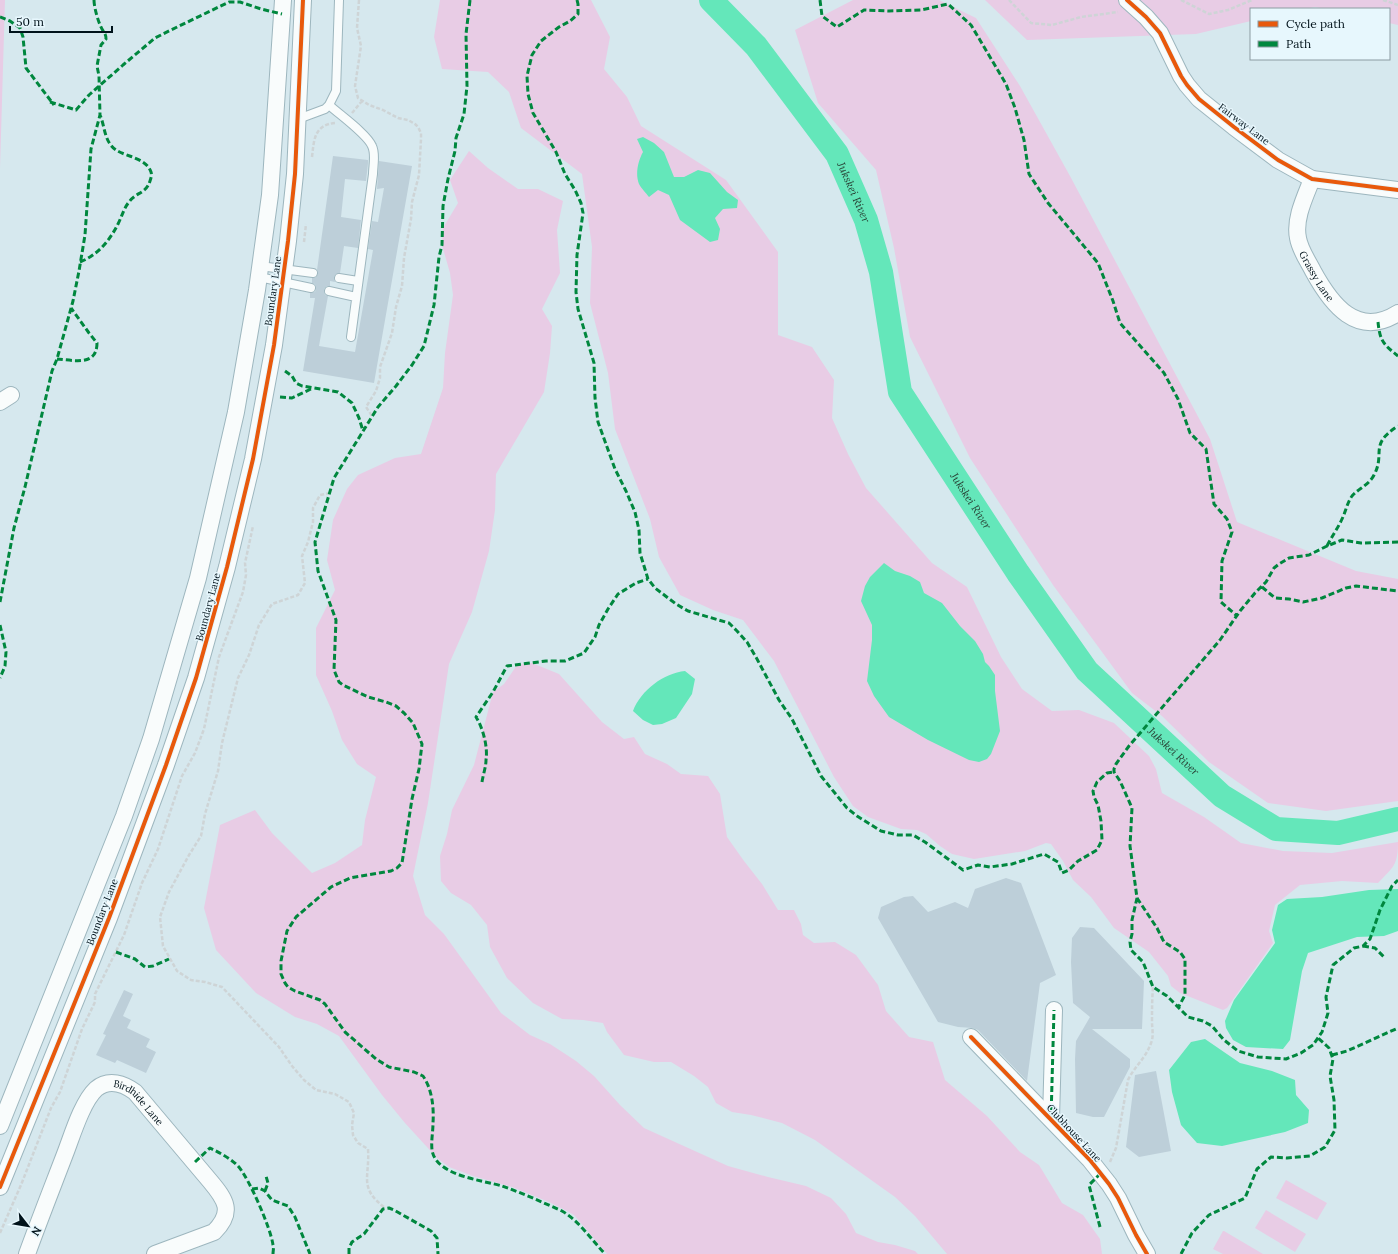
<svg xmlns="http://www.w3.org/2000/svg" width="1398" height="1254" viewBox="0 0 1398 1254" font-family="Lora,serif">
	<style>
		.green { fill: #e8cce5 }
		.water { fill: #64e7ba }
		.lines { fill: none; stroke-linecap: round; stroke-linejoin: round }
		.river { stroke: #64e7ba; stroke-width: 24 }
		.building { fill: #bdcfd9 }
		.service-casing { stroke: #9db6be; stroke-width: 10 }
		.minor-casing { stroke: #9db6be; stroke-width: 18 }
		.path { stroke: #ced4d6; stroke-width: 2.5; stroke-dasharray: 4 2; stroke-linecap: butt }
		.service { stroke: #f9fcfc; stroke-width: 8 }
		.minor { stroke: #f9fcfc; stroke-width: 16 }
		.quiet { stroke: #00873e; stroke-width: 3; stroke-dasharray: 6 3; stroke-linecap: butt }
		.cycleway-casing { stroke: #e7f7fd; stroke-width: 6 }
		.cycleway { stroke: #e8590c; stroke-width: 4 }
		.labels { text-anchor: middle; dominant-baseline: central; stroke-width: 3; stroke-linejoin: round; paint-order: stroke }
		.street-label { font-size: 10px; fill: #00121a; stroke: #e7f7fd }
		.water-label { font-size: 11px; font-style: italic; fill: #284336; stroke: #e7f7fd }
	</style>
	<rect width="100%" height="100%" fill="#d6e8ee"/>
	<path class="green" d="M 0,0 L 5,0 L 0,168 Z
		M 440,0 L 591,0 L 610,37 L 604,69 L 627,97 L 641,126 L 726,180 L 778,252 L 778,335 L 812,347 L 834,380 L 832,418 L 848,454 L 866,488 L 932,563 L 967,587 L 1001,657 L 1022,689 L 1052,711 L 1079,710 L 1114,723 L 1149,756 L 1156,769 L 1162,793 L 1204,817 L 1241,843 L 1283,851 L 1332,853 L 1398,842 C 1398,866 1393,867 1378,883 L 1342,881 L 1300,885 L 1275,905 L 1269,931 L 1273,943 L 1227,1008 L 1223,1010 L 1180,993 L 1171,986 L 1168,976 L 1149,952 L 1114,928 L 1091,897 L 1073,880 L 1063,861 L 1051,844 L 1046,843 L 1025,851 L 974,859 L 952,854 L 940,846 L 926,834 L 917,830 L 901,829 L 868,817 L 853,806 L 834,777 L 774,661 L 743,620 L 713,610 L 680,595 L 659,557 L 650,519 L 615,429 L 608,373 L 590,303 L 592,247 L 582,174 L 521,128 L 509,92 L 488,72 L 442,69 L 434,37 Z
		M 853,0 L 939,0 L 976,18 L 1020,86 L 1070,176 L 1210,439 L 1237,522 L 1356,571 L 1398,579 L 1398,801 L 1326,811 L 1268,803 L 1209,762 L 1162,716 L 1132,693 L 1053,585 L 970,458 L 910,337 L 894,248 L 876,170 L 818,103 L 795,30 Z
		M 985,0 L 1398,0 L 1398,25 L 1389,23 L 1389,9 L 1326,9 L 1315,7 L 1305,9 L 1251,9 L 1251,21 L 1196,34 L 1027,40 Z
		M 469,151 L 488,168 L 518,189 L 538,189 L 563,201 L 557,230 L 560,273 L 542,309 L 552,326 L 550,353 L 544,392 L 496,474 L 495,510 L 489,551 L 472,612 L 449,664 L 428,803 L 413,876 L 425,915 L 444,934 L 501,1013 L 530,1035 L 550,1044 L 576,1061 L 594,1076 L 620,1105 L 644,1128 L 728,1166 L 768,1177 L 806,1186 L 831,1198 L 846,1214 L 856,1233 L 878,1242 L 895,1245 L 915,1251 L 918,1254 L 607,1254 L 574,1215 L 565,1210 L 549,1202 L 512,1187 L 473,1176 L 449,1167 L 437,1158 L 405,1123 L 382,1095 L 339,1036 L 317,1024 L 295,1017 L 256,993 L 216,950 L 204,908 L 220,825 L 255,810 L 272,833 L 312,873 L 335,863 L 362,845 L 365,820 L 376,777 L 357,764 L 342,740 L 332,711 L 316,675 L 316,628 L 335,590 L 327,560 L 333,520 L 347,489 L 358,475 L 395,458 L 421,454 L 443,388 L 445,353 L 453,295 L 450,273 L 442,245 L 443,228 L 458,203 L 450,180 Z
		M 532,663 L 559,674 L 602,722 L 624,739 L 634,737 L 645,754 L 667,764 L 681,774 L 708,776 L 720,794 L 727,837 L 744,861 L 762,884 L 778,910 L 794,910 L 801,924 L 803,935 L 814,943 L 835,942 L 856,955 L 878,985 L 886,1011 L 909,1037 L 933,1042 L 945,1080 L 987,1116 L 1020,1152 L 1039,1165 L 1062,1203 L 1083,1215 L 1100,1239 L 1102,1254 L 947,1254 L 915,1216 L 895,1197 L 815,1140 L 782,1123 L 751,1115 L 732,1112 L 716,1103 L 708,1087 L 694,1076 L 671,1062 L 654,1062 L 624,1055 L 607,1032 L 603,1023 L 583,1020 L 562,1019 L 533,1003 L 507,978 L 490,947 L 487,925 L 471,905 L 451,893 L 441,881 L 440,856 L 447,834 L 452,810 L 474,765 L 493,692 L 504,684 L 517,665 Z
		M 1286,1180 L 1327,1203 L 1317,1220 L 1276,1198 Z
		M 1266,1210 L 1306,1234 L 1295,1252 L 1255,1228 Z
		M 1223,1231 L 1224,1231 L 1263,1254 L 1223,1254 L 1213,1249 Z"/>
	<path class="water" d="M 643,137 L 654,143 L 664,152 L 674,177 L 684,177 L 698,170 L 710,173 L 727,192 L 738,200 L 737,208 L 723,209 L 715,218 L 720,229 L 718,240 L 710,242 L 680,220 L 669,195 L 658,190 L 649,197 C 646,193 641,188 639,184 C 635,174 638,161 643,152 L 637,139 Z
		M 884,563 L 895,571 L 910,576 L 920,582 L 924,593 L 942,603 L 960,626 L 975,641 L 983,654 L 985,662 L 989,666 L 995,675 L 995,691 L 1000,731 L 991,754 L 987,759 L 979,762 L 969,760 L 928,740 L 889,717 L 874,696 L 867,681 L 872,640 L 872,625 L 861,601 L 865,586 L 870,577 Z
		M 685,671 L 695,679 L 692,694 L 676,718 L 662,724 L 653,725 L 643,720 L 633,711 C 641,690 664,673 685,671 Z
		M 1398,889 L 1398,931 L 1384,936 L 1357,937 L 1308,953 L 1302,971 L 1290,1040 L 1283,1049 L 1246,1047 L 1233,1040 L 1226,1028 L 1225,1021 L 1234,1000 L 1275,943 L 1272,930 L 1278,905 L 1287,899 L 1322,897 L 1369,890 Z
		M 1205,1039 L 1240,1063 L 1272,1071 L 1295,1080 L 1296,1095 L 1309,1110 L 1308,1123 L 1285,1132 L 1222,1146 L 1197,1143 L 1181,1125 L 1172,1092 L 1169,1070 L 1191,1042 Z"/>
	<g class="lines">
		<path class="river" id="s1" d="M 711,0 L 756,46 L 837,154 L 866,220 L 881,272 L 900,392 L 1018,573 L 1087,671 L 1222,796 L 1276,829 L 1338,833 L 1398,819"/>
	</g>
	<path class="building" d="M 333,156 L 368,160 L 368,163 L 366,181 L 345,179 L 341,217 L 361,220 L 358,248 L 344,246 L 340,273 L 335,275 L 334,278 L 335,282 L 330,281 L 330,286 L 327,286 L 324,289 L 325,295 L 328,296 L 319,346 L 355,352 L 373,250 L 368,249 L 372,221 L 378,222 L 384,188 L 377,189 L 379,161 L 412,166 L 374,383 L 303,371 L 315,298 L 310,298 L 310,293 L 315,292 L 316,289 L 315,284 L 312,283 L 312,278 L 315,278 L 318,274 L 317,270 Z
		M 1006,878 L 1021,883 L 1056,975 L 1040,983 L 1027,1081 L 978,1030 L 973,1028 L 958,1027 L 938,1022 L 878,918 L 881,907 L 904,897 L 913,896 L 928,912 L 955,902 L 968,908 L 975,889 Z
		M 1080,927 L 1094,928 L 1144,981 L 1142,1029 L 1092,1029 L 1130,1059 L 1130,1067 L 1104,1117 L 1093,1117 L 1076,1113 L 1075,1059 L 1076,1041 L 1090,1017 L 1073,1003 L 1071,962 L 1072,938 Z
		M 124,990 L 133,994 L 123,1016 L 131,1020 L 127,1028 L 150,1039 L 146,1047 L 156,1052 L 146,1073 L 117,1060 L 115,1063 L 96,1055 L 106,1035 L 103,1034 Z
		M 1156,1071 L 1171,1151 L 1139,1157 L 1126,1147 L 1135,1075 Z"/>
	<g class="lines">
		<defs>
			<path id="service" d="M 329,105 C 340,115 367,134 372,146 C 376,154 373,166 373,174 L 351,337
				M 298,119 L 325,109 L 329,105 L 336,91 L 339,0
				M 260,266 L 313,273
				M 259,277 L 311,288
				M 339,278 L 358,281
				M 329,291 L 356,297"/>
			<g id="minor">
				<path d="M 1127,0 L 1146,17 L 1160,33 L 1181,76 L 1187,85 L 1199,99 L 1234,127 L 1278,160 L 1312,179 L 1398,190"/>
				<path id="s2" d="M 1312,179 C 1305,197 1294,219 1298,238 C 1300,250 1308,261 1313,271 C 1331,304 1357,339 1398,313"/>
				<path d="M 0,402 L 11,395"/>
				<path d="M 971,1037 L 1090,1160 L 1109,1184 L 1118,1198 L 1136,1235 L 1147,1254"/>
				<path d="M 1051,1119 L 1054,1010"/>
				<path d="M 0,1126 L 124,816 L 151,739 L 198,578 L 236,412 L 257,290 L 270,195 L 283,0"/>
				<path d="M 0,1187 L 109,918 L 166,765 L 196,678 L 227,567 L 253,459 L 274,345 L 288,241 L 295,174 L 303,0"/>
				<path id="s3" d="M 27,1254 C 39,1221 52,1188 65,1154 C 72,1136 82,1102 96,1089 C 109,1078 124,1084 135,1092 L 210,1181 C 226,1200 234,1212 214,1232 L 155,1254"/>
			</g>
		</defs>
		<use href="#service" class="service-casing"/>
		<use href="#minor" class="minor-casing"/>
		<path class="path" d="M 359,0 L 357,28 L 361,46 L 355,86 L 358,98 L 369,105 L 383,110 L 398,118 L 408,120 L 415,124 L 418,127 L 421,133 L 421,139 L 419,175 L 412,202 L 411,219 L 404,258 L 402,286 L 396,307 L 392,333 L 380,367 L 380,378 L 376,391 L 366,407 L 372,416
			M 1009,0 L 1031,23 L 1052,25 L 1081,17 L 1118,12
			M 1181,0 L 1209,14 L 1228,10 L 1252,0
			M 1383,0 L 1398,5
			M 352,113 L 362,101
			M 312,157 C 314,140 314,125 335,123
			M 304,242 L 306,224
			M 330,493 L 320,495 L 313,508 L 313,522 L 308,542 L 302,556 L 305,583 L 298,595 L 272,604 L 259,625 L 249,655 L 238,678 L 222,743 L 218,771 L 205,814 L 201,836 L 189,855 L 169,892 L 160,917 L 163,946 L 177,971 L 191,980 L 205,982 L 222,987 L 279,1047 L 292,1066 L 304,1080 L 316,1090 L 335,1094 L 349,1102 L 354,1113 L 352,1125 L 353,1135 L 358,1143 L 368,1149 C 370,1178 358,1187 385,1208
			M 1110,1162 L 1116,1148 L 1128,1080 C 1134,1067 1146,1058 1151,1043 C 1154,1036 1152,1029 1152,1022 C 1152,1010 1152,999 1153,987
			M 0,1233 L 21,1185 L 51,1108 L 60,1092 L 82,1029 L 95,1002 L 95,994 L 124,935 L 142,883 L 158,849 L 182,776 L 195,753 L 204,729 L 219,657 L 243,592 L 246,575 L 245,563 L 253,526"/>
		<use href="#service" class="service"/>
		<use href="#minor" class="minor"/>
		<path class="quiet" d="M 470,0 L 466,34 L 467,86 L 464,114 L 456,138 L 455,151 L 448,179 L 443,206 L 442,245 L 439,257 L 434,305 L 424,346 L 412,365 L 396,386 L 378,407 L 334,478 L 315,542 L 318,571 L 336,620 L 334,670 L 339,682 L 343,685 L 368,697 L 386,702 L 396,706 L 404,713 L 413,723 L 422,744 L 419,769 L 412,799 L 402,863 L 397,868 L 391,871 L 350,878 L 331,887 L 296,917 L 287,931 L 281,961 L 281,974 L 285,983 L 288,987 L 295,991 L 320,1000 L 325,1004 L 345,1032 L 376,1059 L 389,1067 L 414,1072 L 423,1076 C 432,1089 434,1107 433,1123 C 433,1132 431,1141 432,1150 C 436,1176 482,1180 502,1186 C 522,1193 542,1202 562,1211 C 579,1221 591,1239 605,1254
			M 577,0 L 578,4 L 578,14 L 570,21 L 559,27 L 541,41 L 532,55 L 527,76 L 528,94 L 533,113 L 556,152 L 565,174 L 575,190 L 581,203 L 583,213 L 577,255 L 576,292 L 578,309 L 594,363 L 595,398 L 598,422 L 615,469 L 626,491 L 635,512 L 639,530 L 640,553 L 648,579 L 655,588 L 676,604 L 688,611 L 729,623 L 737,631 L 747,642 L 757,659 L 779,700 L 792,719 L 821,776 L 847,808 L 857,816 L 881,831 L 898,835 L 913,835 L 925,842 L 963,870 L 978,865 L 990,867 L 1012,864 L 1044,854 L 1058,862 L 1062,873 L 1069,870 L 1078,861 L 1097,850 L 1102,840 L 1101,821 L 1098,805 L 1094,797 L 1093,791 L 1097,782 L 1107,773 L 1114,772
			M 820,0 L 822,16 L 837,27 L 864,10 L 889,11 L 921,10 L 948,4 L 971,25 L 1006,84 L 1015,108 L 1024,140 L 1029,174 L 1048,203 L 1098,263 L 1113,301 L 1120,323 L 1164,373 L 1178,399 L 1190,433 L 1206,449 L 1214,504 L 1227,519 L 1232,532 L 1222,561 L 1221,602 L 1237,616
			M 0,17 L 10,21 L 20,28 L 23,37 L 26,68 L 54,105
			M 50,102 L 76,110 L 89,95 L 123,65 L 155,38 L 171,30 L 229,2 L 240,2 L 261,9 L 282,14
			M 80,262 C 98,255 110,240 118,224 C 122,216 124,208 129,202 C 136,192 146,194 150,181 C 151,178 152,175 151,172 C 146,158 127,157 116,150 C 104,142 105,126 100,115
			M 1378,322 C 1380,341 1383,344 1398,356
			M 57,359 C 73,360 97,367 97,343 L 89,333 L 71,308
			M 285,371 L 292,376 L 296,383 L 302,386 L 338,392 L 352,403 L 359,418 L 363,431
			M 280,397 L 292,398 L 313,388
			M 1398,542 L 1361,543 L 1342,540 L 1327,546 L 1309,555 L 1289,558 L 1279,564 L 1274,568 L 1266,582 L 1255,593 L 1240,611 L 1220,640 L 1129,746 L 1116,764 L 1114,769 L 1114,772 L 1120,781 L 1132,808 L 1130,846 L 1137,898 L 1132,920 L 1132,934 L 1130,942 L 1131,950 L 1143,962 L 1153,987 L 1167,996 L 1188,1017 L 1203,1021 L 1212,1026 L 1224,1040 L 1238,1051 L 1258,1057 L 1286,1059 L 1301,1053 L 1313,1045 L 1322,1032 L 1328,1013 L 1326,997 L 1333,965 L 1354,948 L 1363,946 L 1370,939 L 1380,910 L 1392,886 L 1398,880
			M 1327,546 C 1332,536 1338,528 1342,519 C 1346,511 1347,503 1352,496 C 1359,488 1369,485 1374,475 C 1386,453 1368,445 1398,426
			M 1262,587 L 1275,598 L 1289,599 L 1303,602 L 1322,598 L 1346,588 L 1356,586 L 1398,591
			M 0,602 L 14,528 L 25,487 L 52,371 L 57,359 L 73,301 L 79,271 L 85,235 L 91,149 L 100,115 L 99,76 L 97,66 L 101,45 L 106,39 C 106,33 103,32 101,27 C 98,21 94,7 94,0
			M 0,625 L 6,652 L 5,666 L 0,678
			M 482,782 C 483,775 486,767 486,760 C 488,747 483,728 476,717 L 493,692 L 507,666 L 546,661 L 565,661 L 584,653 L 595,637 L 599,625 L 608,609 L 618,594 L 636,583 L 648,579
			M 1137,898 L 1157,928 L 1164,942 L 1180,952 L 1185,959 L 1185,995 L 1178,1008
			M 1363,946 L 1375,948 L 1385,958
			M 116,952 L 135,959 L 145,967 L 153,966 L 169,959
			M 1332,1055 L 1347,1051 L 1398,1028
			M 1051,1119 L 1054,1010
			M 195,1162 L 210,1148 C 220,1153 230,1158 238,1166 C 249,1178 271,1229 273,1245 C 274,1248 273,1251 273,1254
			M 252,1189 L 259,1188 L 265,1191 L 272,1200 L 288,1206 L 295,1217 L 310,1254
			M 265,1191 L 268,1183 L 266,1176
			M 1100,1227 L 1089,1185 L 1101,1173
			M 349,1254 L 349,1248 L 352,1242 L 364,1234 L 383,1209 L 389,1208 L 394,1210 L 431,1231 L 437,1238 L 438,1254
			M 1181,1254 L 1192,1233 L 1209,1215 L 1245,1198 L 1257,1169 L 1271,1157 L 1287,1158 L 1310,1156 L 1325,1147 L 1335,1130 L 1334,1100 L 1330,1076 L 1333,1059 L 1329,1048 L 1318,1038"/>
		<defs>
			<path id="cycleway" d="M 1127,0 L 1146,17 L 1160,33 L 1181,76 L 1187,85 L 1199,99 L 1234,127 L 1278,160 L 1312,179 L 1398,190
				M 971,1037 L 1090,1160 L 1109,1184 L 1118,1198 L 1136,1235 L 1147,1254
				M 0,1187 L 109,918 L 166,765 L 196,678 L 227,567 L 253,459 L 274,345 L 288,241 L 295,174 L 303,0"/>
		</defs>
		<use href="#cycleway" class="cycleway-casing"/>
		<use href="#cycleway" class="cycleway"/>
	</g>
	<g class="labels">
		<g class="street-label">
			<text transform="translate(1244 124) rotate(37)">Fairway Lane</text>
			<text stroke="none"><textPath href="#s2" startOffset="104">Grassy Lane</textPath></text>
			<text transform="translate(273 291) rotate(-82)">Boundary Lane</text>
			<text transform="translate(208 607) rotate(-75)">Boundary Lane</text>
			<text transform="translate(102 912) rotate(-69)">Boundary Lane</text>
			<text stroke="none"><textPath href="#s3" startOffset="231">Birdhide Lane</textPath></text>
			<text transform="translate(1074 1133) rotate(47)">Clubhouse Lane</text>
		</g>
		<g class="water-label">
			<text stroke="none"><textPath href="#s1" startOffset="241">Jukskei River</textPath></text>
			<text stroke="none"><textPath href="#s1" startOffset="577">Jukskei River</textPath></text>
			<text stroke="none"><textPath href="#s1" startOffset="901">Jukskei River</textPath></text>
		</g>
	</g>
	<rect x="1250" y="8" width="140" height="52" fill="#e7f7fd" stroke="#8b9ba2"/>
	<rect x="1258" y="21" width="20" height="6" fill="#e8590c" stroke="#8b9ba2"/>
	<text x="1286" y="28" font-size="12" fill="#00121a">Cycle path</text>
	<rect x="1258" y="41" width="20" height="6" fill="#00873e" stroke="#8b9ba2"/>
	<text x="1286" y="48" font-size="12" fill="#00121a">Path</text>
	<g transform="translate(28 1226) rotate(121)" stroke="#e7f7fd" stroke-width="3" paint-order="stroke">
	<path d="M0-3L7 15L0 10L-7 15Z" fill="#00121a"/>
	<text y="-6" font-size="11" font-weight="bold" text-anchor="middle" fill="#00121a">N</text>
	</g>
	<path d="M10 26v6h102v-6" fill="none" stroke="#00121a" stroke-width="2"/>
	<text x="16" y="26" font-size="12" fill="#00121a" stroke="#e7f7fd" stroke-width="3" paint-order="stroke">50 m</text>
</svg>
